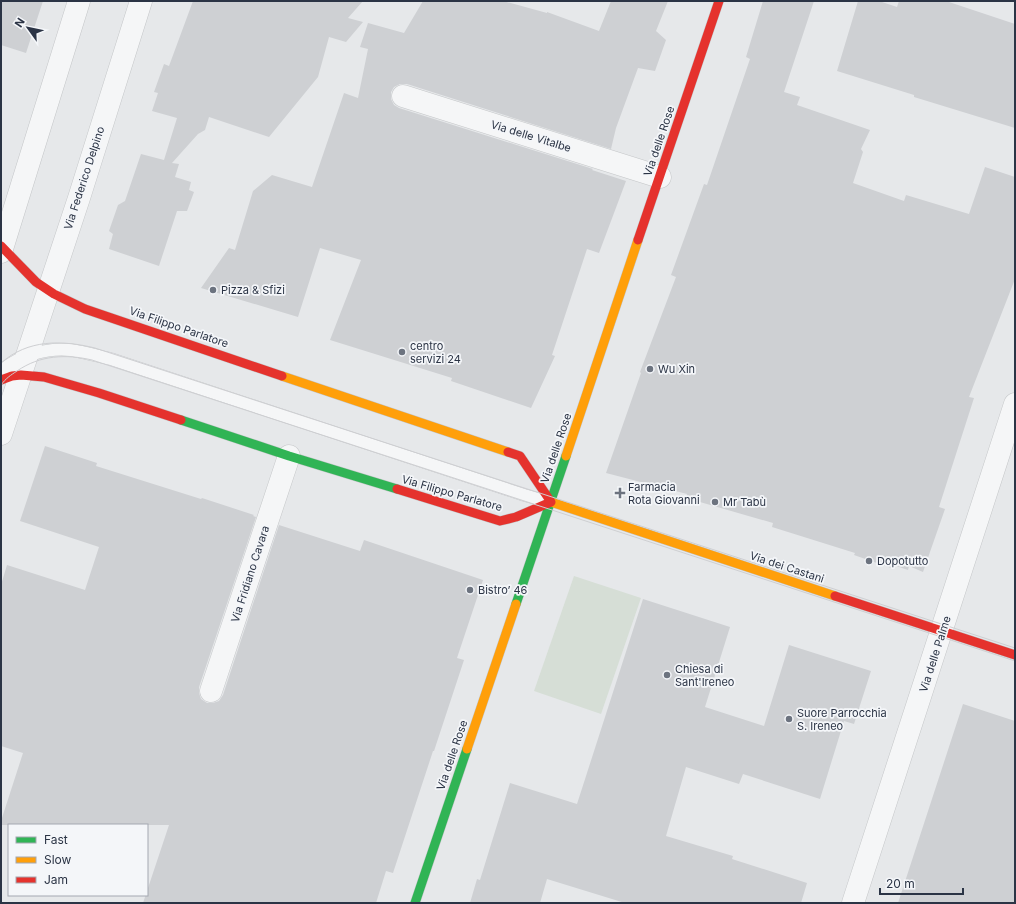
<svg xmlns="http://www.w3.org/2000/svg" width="1016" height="904" viewBox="0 0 1016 904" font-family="Inter,sans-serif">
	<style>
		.green { fill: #d6ded6 }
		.building { fill: #ced0d3 }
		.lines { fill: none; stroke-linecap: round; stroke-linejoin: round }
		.lane-casing { stroke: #c4c6c8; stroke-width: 13 }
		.street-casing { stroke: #c4c6c8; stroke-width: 23 }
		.fast-casing { stroke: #c4c6c8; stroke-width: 10 }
		.slow-casing { stroke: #c4c6c8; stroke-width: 10 }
		.jam-casing { stroke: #c4c6c8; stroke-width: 10 }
		.lane { stroke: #f5f6f7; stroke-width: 12 }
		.street { stroke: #f5f6f7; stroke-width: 22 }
		.fast { stroke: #30b455; stroke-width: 9 }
		.slow { stroke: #ff9f0a; stroke-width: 9 }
		.jam { stroke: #e5322d; stroke-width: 9 }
		.tram { stroke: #cecfd2; stroke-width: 1 }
		.poi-dot { fill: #6c737f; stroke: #f4f6f9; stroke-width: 1.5 }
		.labels { text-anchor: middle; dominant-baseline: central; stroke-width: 3.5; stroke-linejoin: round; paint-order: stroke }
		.street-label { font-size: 11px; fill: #2b3445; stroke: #f4f6f9 }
		.poi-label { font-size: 11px; fill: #2b3445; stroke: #f4f6f9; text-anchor: start }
	</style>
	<rect width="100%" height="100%" fill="#e6e8ea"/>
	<path class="green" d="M 574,576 L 641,598 L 601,714 L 534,691 Z"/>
	<path class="building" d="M 1,1 L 43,1 L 26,53 L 1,45 Z
		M 193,1 L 363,1 L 348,18 L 363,22 L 346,42 L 329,37 L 318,77 L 269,137 L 209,117 L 205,130 L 198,134 L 172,163 L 179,164 L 175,177 L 191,182 L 189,190 L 194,192 L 187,211 L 177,211 L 159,266 L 109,249 L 113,234 L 109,231 L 118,205 L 125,201 L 141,154 L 164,160 L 177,118 L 152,111 L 158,93 L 154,92 L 164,64 L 169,66 Z
		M 423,1 L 503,1 L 547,13 L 547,12 L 599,31 L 611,1 L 668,1 L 656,31 L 666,40 L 655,71 L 638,68 L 616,128 L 611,149 L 407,84 L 400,84 L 394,87 L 391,92 L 391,99 L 394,105 L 399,108 L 593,169 L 592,170 L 626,181 L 599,253 L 587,249 L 552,355 L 555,356 L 531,408 L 451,381 L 452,378 L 330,340 L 361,260 L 320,248 L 298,317 L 201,288 L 229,248 L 235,250 L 253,191 L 272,175 L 312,187 L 344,93 L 358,98 L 368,49 L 360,47 L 368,23 L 404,33 Z
		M 763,1 L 814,1 L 784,92 L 800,97 L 797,105 L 870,130 L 861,149 L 863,152 L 853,183 L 904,201 L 906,195 L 969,214 L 985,167 L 1015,177 L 1015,279 L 969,397 L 974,398 L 939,507 L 945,509 L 923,572 L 909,566 L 908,570 L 893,565 L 891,568 L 854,555 L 855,553 L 772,527 L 773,523 L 686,498 L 687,494 L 606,473 L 641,373 L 640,372 L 676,277 L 671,275 L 704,184 L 707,185 L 750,59 L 746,57 Z
		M 858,1 L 879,1 L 897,7 L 899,1 L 946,1 L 1015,24 L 1015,128 L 914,97 L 914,95 L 837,71 Z
		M 45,446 L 97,463 L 96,466 L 201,499 L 202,498 L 254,515 L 253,516 L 256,517 L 199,687 L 199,693 L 201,699 L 207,703 L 213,703 L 219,701 L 223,695 L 279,525 L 360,551 L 364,540 L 483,580 L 457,658 L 464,660 L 434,751 L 433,751 L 393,873 L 386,871 L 376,903 L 143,903 L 169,825 L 1,825 L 1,821 L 23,753 L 1,746 L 1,585 L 7,565 L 85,590 L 99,547 L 20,521 Z
		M 643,599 L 730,627 L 705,707 L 764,726 L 789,645 L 871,671 L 854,724 L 844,721 L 820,799 L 743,774 L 739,784 L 686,767 L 666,836 L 733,856 L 732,859 L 807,883 L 801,903 L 625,903 L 547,879 L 540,903 L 470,903 L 477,879 L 480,880 L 510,783 L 577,804 Z
		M 963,704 L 1015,721 L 1015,903 L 898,903 Z"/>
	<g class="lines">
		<defs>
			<path id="lane" d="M 1,371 C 18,356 48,347 71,350 C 84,352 98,356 111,359 L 524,495 L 549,502"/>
			<path id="street" d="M 403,96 L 660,177
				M 1,252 L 79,1
				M 1,434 L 79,198 L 141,1
				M 211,691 L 289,456
				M 853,903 L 1015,404"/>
			<path id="fast" d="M 181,420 L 289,456 L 397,489
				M 516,604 L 566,456
				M 415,903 L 467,749"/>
			<path id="slow" d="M 282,376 L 508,452
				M 566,456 L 638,240
				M 551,502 L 835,596
				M 467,749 L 516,604"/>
			<path id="jam" d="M 638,240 L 719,1
				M 1,246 L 36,282 L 54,294 L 85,309 L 282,376
				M 1,380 L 12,376 L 21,375 L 44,377 L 99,393 L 181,420
				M 508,452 L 520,456 L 551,502
				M 397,489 L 500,521 L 516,517 L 551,502
				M 835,596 L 1015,655"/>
		</defs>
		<use href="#lane" class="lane-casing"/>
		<use href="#street" class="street-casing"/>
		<use href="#fast" class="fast-casing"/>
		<use href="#slow" class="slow-casing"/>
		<use href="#jam" class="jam-casing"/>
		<use href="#lane" class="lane"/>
		<use href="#street" class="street"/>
		<use href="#fast" class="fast"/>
		<use href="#slow" class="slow"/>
		<use href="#jam" class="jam"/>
		<path class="tram" d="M 1,363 C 28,339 62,340 95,348 L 1015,648
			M 1,385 C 6,378 11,375 17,371 C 40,355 66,354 92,360 L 1015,661"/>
	</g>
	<g class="poi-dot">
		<circle cx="213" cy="290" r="4"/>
		<circle cx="402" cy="352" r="4"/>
		<circle cx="650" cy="369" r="4"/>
		<path d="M618 487h4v4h4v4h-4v4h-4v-4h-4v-4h4z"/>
		<circle cx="715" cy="502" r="4"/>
		<circle cx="869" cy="561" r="4"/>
		<circle cx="470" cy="590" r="4"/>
		<circle cx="667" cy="675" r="4"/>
		<circle cx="789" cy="719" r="4"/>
	</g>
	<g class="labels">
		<g class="street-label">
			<text transform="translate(531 136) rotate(17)">Via delle Vitalbe</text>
			<text transform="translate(659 141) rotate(-71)">Via delle Rose</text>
			<text transform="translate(84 178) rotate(-72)">Via Federico Delpino</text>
			<text transform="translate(179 327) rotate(19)">Via Filippo Parlatore</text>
			<text transform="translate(556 448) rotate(-71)">Via delle Rose</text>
			<text transform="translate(452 493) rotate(16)">Via Filippo Parlatore</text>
			<text transform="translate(787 567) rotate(18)">Via dei Castani</text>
			<text transform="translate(250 574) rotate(-72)">Via Fridiano Cavara</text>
			<text transform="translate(935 654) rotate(-72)">Via delle Palme</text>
			<text transform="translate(452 755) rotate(-71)">Via delle Rose</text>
		</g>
		<g class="poi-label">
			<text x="221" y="290">Pizza &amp; Sfizi</text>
			<text x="410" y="346">centro<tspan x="410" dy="13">servizi 24</tspan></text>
			<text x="658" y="369">Wu Xin</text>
			<text x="628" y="487">Farmacia<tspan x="628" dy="13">Rota Giovanni</tspan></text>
			<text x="723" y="502">Mr Tabù</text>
			<text x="877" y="561">Dopotutto</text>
			<text x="478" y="590">Bistro’ 46</text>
			<text x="675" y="669">Chiesa di<tspan x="675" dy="13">Sant'Ireneo</tspan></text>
			<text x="797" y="713">Suore Parrocchia<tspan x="797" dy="13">S. Ireneo</tspan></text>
		</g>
	</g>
	<rect width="1016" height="904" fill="none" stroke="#2b3445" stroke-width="4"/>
	<rect x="8" y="824" width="140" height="72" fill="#f4f6f9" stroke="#a4a8b1"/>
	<rect x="16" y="837" width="20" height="6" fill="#30b455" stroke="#a4a8b1"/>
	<text x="44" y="844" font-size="12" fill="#2b3445">Fast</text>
	<rect x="16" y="857" width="20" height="6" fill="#ff9f0a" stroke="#a4a8b1"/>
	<text x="44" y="864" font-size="12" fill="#2b3445">Slow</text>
	<rect x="16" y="877" width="20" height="6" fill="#e5322d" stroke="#a4a8b1"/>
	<text x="44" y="884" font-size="12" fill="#2b3445">Jam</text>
	<g transform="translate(28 28) rotate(303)" stroke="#f4f6f9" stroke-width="3" paint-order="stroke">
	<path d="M0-3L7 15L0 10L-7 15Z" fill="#2b3445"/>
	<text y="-6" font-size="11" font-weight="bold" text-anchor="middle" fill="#2b3445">N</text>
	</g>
	<path d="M880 888v6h83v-6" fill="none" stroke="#2b3445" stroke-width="2"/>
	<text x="886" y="888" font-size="12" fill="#2b3445" stroke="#f4f6f9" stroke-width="3" paint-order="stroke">20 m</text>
</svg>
